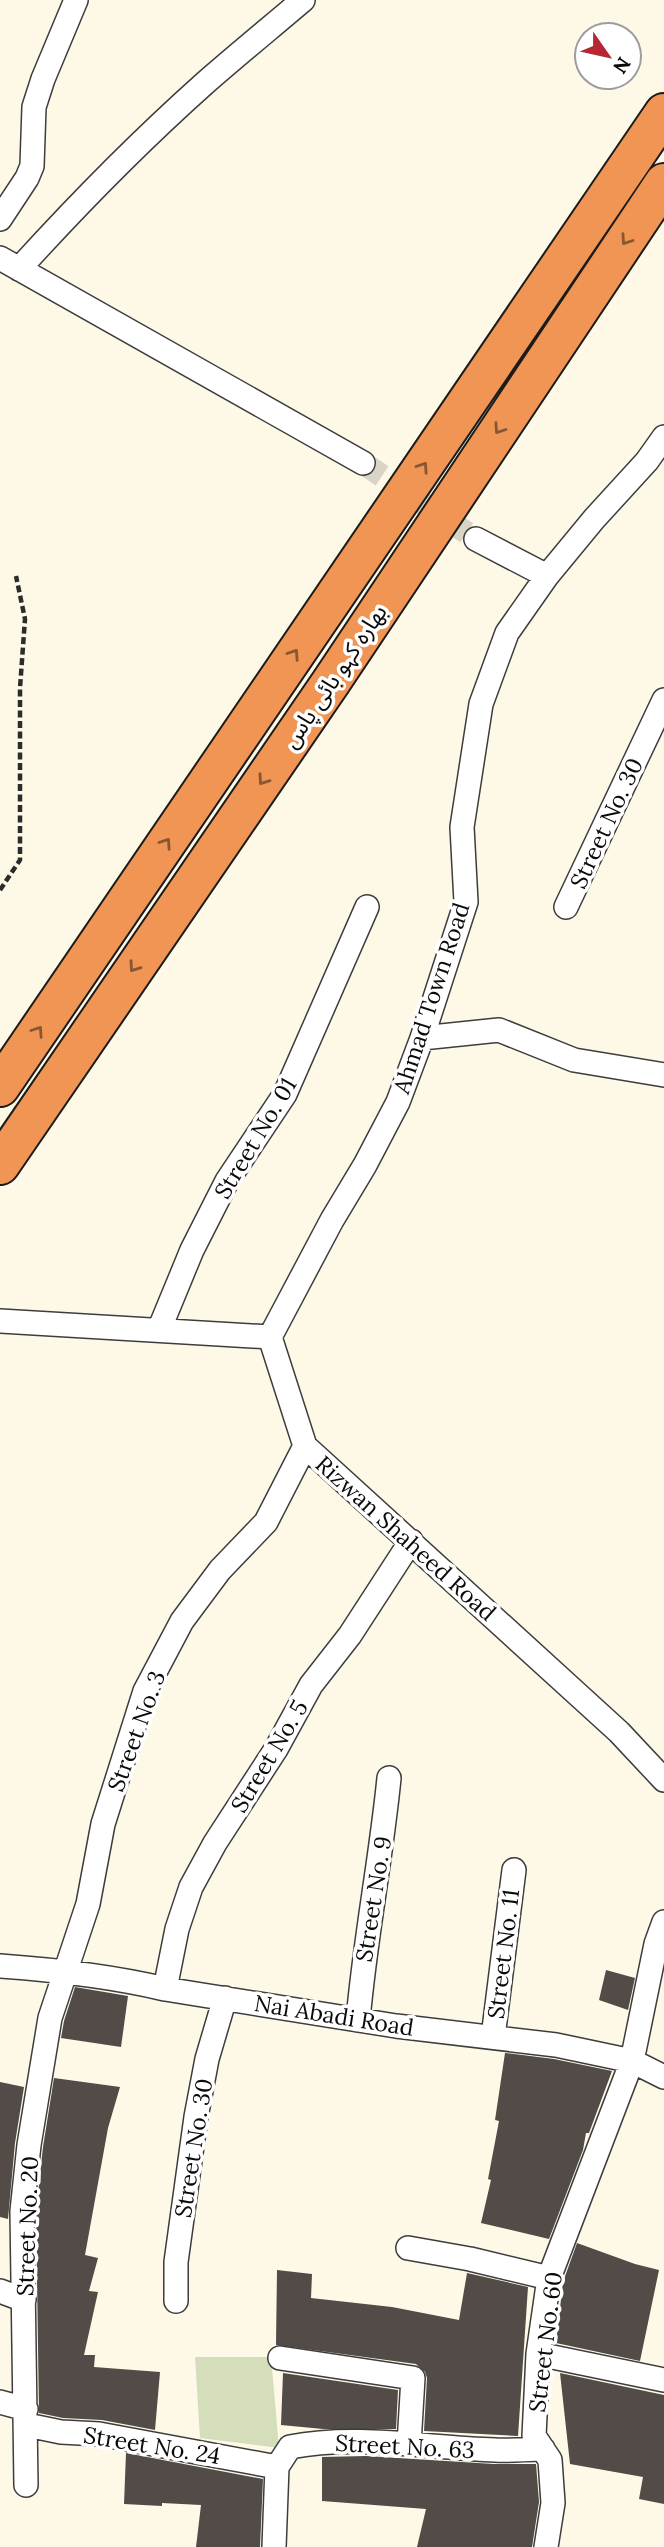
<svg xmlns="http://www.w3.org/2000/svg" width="664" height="2547" viewBox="0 0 664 2547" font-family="Lora,'Noto Sans Arabic',serif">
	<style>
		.cemetery { fill: #d4debb }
		.building { fill: #524b47 }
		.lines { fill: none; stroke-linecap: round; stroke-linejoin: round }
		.street-tunnel { stroke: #d9d5c6; stroke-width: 23; stroke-dasharray: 23 11; stroke-linecap: butt }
		.street-casing { stroke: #3d3d3d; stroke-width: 26 }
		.highway-casing { stroke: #1b1b1b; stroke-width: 42 }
		.path { stroke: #2c2c2c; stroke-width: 4.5; stroke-dasharray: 7 3.5; stroke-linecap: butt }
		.street { stroke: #fff; stroke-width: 23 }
		.highway { stroke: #f09553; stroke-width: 38 }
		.oneway { stroke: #885632 }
		.labels { text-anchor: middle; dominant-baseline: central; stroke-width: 7; stroke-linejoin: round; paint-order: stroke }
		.street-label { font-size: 23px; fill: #0a0a0a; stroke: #fff }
	</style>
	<rect width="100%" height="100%" fill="#fef9e7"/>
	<path class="cemetery" d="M 195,2357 L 271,2357 L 279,2448 L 200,2438 Z"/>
	<path class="building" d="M 606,1970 L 635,1978 L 628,2010 L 599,2000 Z
		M 75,1987 L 128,1996 L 121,2047 L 61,2038 L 64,2021 Z
		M 505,2053 L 554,2059 L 612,2071 L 589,2133 L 586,2133 L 583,2150 L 549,2239 L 481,2223 L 491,2180 L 488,2179 L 499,2121 L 495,2120 Z
		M 54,2078 L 120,2087 L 108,2128 L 85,2255 L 98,2258 L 89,2291 L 98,2292 L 84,2355 L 95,2355 L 94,2367 L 160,2372 L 155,2430 L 102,2420 L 63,2418 L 39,2413 L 36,2212 L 43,2147 Z
		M 0,2082 L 24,2087 L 15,2143 L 8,2219 L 0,2217 Z
		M 577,2243 L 635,2264 L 659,2270 L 640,2361 L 556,2343 L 563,2282 Z
		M 277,2270 L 312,2274 L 311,2298 L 392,2307 L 459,2320 L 467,2273 L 528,2287 L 518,2436 L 424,2431 L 427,2378 L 425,2372 L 416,2364 L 276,2345 Z
		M 283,2373 L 398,2390 L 396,2429 L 323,2429 L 281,2425 Z
		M 560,2373 L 664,2395 L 664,2504 L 639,2499 L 643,2477 L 570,2464 Z
		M 126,2453 L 263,2479 L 260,2547 L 196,2547 L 201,2505 L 162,2503 L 162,2506 L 124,2504 Z
		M 366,2456 L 494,2464 L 536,2464 L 539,2502 L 532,2547 L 417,2547 L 426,2509 L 322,2501 L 322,2457 Z"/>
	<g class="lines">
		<path class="street-tunnel" d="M 363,463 L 476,539"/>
		<defs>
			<path id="street" d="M 0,219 L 27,178 L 32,166 L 34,107 L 43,79 L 76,0
				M 0,258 L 363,463
				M 19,269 C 78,204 140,141 205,83 C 237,55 270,28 303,0
				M 476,539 L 547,576
				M 566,907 L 664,700
				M 422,1038 L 499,1030 L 574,1060 L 664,1075
				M 0,1321 L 270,1337 L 305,1446 L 619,1732 L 664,1780
				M 159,1330 L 192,1250 L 227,1181 L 285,1094 L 367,907
				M 270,1337 L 332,1220 L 365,1165 L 398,1102 L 422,1038 L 466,902 L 462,827 L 481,704 L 507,633 L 547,576 L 594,519 L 647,461 L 664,437
				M 0,1966 C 56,1970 110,1976 165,1989 L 396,2026 L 556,2045 L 632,2061 L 664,2077
				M 165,1989 L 177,1929 L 191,1887 L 215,1843 L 276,1749 L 311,1685 L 350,1635 L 411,1541
				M 358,2020 C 365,1939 381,1859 389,1778
				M 493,2037 L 514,1870
				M 408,2248 L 470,2259 L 549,2278
				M 0,2291 L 24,2300
				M 176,2301 L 176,2262 L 196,2117 L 207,2059 L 225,1998
				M 538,2354 L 664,2380
				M 280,2358 L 413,2378 L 409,2444
				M 0,2402 L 26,2409
				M 27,2425 L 61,2432 L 99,2434 L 277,2467
				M 277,2467 L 290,2447 C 357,2434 427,2448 495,2450 C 511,2451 527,2449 543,2449
				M 26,2485 L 22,2211 L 29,2145 L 50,2018 L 88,1904 L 103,1824 L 145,1691 L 182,1621 L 220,1570 L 266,1522 L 305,1446
				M 274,2547 L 277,2467
				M 546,2547 L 553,2503 L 550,2460 L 534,2436 L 538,2354 L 549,2278 L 632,2061 L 656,1944 L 664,1922"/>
			<path id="highway" d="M 0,1087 L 664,113
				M 0,1165 L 331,682 L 664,183"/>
		</defs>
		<use href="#street" class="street-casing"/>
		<use href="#highway" class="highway-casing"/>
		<path class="path" d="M 0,890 L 20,860 L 20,688 L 25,619 L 16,576"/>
		<use href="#street" class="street"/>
		<use href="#highway" class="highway"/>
	</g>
	<defs><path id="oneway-chevron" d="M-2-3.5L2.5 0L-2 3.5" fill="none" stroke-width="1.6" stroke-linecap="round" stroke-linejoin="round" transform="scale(1.75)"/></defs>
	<g class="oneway">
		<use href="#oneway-chevron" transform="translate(626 240) rotate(124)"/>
		<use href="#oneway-chevron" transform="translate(499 429) rotate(124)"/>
		<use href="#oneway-chevron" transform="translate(423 467) rotate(-56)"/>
		<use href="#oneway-chevron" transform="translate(294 654) rotate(-56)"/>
		<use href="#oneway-chevron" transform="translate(263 780) rotate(125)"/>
		<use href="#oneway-chevron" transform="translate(166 843) rotate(-56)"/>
		<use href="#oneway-chevron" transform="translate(134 967) rotate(125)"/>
		<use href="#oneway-chevron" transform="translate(38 1031) rotate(-56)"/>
	</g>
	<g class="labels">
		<g class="street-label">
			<text transform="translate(334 676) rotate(-56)">بھارہ کہو بائی پاس</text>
			<text transform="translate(606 823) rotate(-65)">Street No. 30</text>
			<text transform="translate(431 998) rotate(-72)">Ahmad Town Road</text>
			<text transform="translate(255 1138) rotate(-59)">Street No. 01</text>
			<text transform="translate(406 1538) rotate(42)">Rizwan Shaheed Road</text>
			<text transform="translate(136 1731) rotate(-70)">Street No. 3</text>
			<text transform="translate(269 1756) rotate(-59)">Street No. 5</text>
			<text transform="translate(373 1899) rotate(-81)">Street No. 9</text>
			<text transform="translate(503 1954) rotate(-83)">Street No. 11</text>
			<text transform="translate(334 2015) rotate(9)">Nai Abadi Road</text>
			<text transform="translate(193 2148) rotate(-81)">Street No. 30</text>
			<text transform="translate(27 2226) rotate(-88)">Street No. 20</text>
			<text transform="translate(545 2342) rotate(-83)">Street No. 60</text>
			<text transform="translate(152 2445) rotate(9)">Street No. 24</text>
			<text transform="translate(405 2446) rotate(3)">Street No. 63</text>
		</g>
	</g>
	<g transform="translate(608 56) rotate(124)"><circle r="33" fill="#ffffff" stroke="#9d9d9d" stroke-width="2"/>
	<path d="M0-5L12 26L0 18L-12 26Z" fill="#b52733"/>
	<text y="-10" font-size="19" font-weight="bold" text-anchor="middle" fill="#0a0a0a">N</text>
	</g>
</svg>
